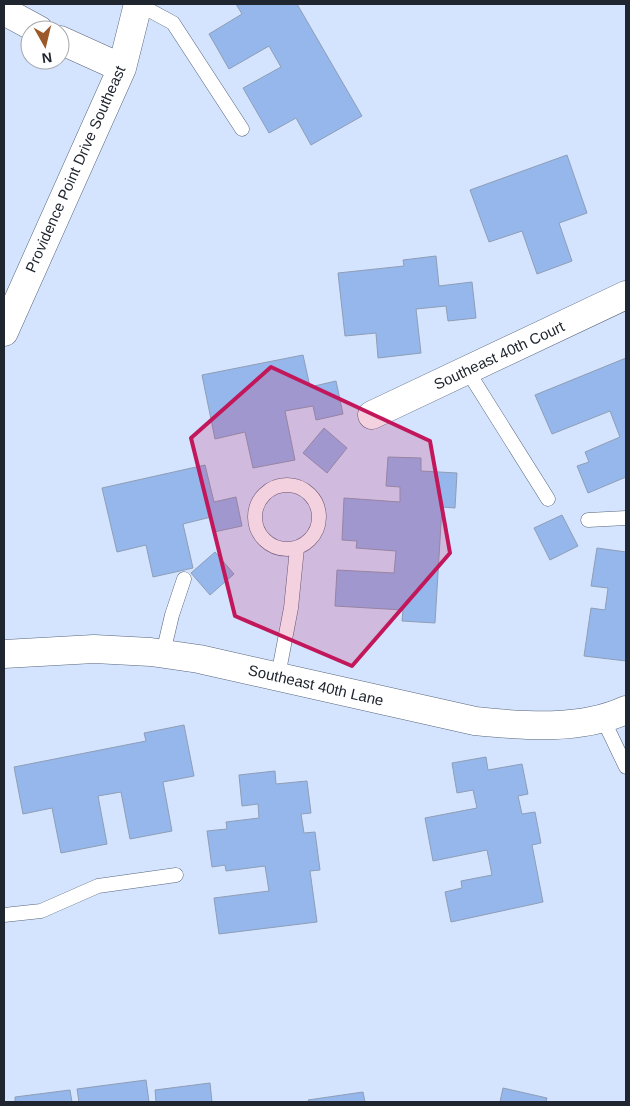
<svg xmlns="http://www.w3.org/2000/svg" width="630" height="1106" viewBox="0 0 630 1106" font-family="Arial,sans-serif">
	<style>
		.building { fill: #96b7eb; stroke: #8e9eb6 }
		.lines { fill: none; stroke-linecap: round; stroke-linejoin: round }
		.service-casing { stroke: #57657b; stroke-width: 15 }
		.minor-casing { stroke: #57657b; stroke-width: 29 }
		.service { stroke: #fff; stroke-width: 14 }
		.minor { stroke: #fff; stroke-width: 28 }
		.marked { fill: #c2185b; fill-opacity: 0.2; stroke: #c2185b; stroke-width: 4; stroke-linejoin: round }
		.labels { text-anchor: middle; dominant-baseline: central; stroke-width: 4; stroke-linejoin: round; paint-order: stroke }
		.street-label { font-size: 15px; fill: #20262f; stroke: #fff }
	</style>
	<rect width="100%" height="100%" fill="#d4e4ff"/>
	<path class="building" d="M 236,4 L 297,4 L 362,116 L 311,145 L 296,118 L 269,133 L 243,88 L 281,67 L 269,46 L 229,69 L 209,34 L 242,14 Z
		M 567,155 L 587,213 L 559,223 L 572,261 L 537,274 L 522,231 L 489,242 L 470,190 Z
		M 436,256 L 439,286 L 472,282 L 476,318 L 448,321 L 446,306 L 416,309 L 421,353 L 378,358 L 376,333 L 345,336 L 338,273 L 404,266 L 403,260 Z
		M 303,355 L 310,387 L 336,381 L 343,414 L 316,420 L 313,406 L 285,411 L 295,460 L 253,468 L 245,432 L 215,439 L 202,375 Z
		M 626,358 L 626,477 L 588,493 L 577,466 L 589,462 L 585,452 L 620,437 L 610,411 L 552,434 L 535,395 Z
		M 324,428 L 347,448 L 327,473 L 303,453 Z
		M 388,457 L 421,458 L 421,471 L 457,473 L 455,508 L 442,507 L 435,623 L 402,621 L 403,610 L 335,606 L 337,570 L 394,573 L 396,551 L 356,548 L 357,541 L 342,540 L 344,498 L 400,502 L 400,487 L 386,486 Z
		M 205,465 L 214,502 L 236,497 L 242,526 L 214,532 L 211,517 L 183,524 L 193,568 L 153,577 L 146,545 L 117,552 L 102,488 Z
		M 562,515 L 578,546 L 550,560 L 534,528 Z
		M 597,548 L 626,552 L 626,661 L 584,656 L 591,608 L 605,610 L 608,588 L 591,586 Z
		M 215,552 L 234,574 L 210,595 L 191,573 Z
		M 184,725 L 194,776 L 163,782 L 172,831 L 130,839 L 121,792 L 98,796 L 107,844 L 61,853 L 52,808 L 23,814 L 14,767 L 146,741 L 144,733 Z
		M 486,757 L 488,770 L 522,764 L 528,794 L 518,796 L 522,814 L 535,812 L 541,843 L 532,845 L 543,902 L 451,922 L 445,892 L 462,888 L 461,881 L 492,875 L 487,850 L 433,861 L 425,818 L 477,808 L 473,790 L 457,793 L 452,763 Z
		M 275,771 L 276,784 L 307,781 L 311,813 L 301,814 L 304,833 L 315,832 L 320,870 L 310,871 L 317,922 L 219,934 L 214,898 L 269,891 L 265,866 L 226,871 L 225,865 L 212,867 L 207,831 L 227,829 L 226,822 L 259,818 L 258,804 L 242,806 L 239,775 Z
		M 146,1080 L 149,1102 L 79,1102 L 77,1089 Z
		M 210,1083 L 212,1102 L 156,1102 L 155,1090 Z
		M 503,1088 L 547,1098 L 546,1102 L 500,1102 Z
		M 70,1090 L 72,1102 L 15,1102 L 15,1097 Z
		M 363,1092 L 365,1102 L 309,1102 L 308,1100 Z"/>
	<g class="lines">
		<defs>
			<path id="service" d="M 138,4 L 173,23 L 242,129
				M 467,370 L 548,499
				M255 517a32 32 0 1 1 64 0a32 32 0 1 1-64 0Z
				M 588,520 L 626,518
				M 163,653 L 172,615 L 184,579
				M 278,676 L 291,608 L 297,548
				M 602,717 L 626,767
				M 4,915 L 41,911 L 98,886 L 176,875"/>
			<path id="minor" d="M 4,11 L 39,30
				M 60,40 L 122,68
				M 4,332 L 122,68 L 138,4
				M 372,415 L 626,295
				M 4,654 L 94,649 L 151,652 L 199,659 L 475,721 C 523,726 581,731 626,710"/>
		</defs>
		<use href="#service" class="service-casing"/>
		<use href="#minor" class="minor-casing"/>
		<use href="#service" class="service"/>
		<use href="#minor" class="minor"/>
	</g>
	<path class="marked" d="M 271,367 L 430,441 L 450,553 L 352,666 L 235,616 L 191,438 Z"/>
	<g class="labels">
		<g class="street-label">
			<text transform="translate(75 169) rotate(-66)">Providence Point Drive Southeast</text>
			<text transform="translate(499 355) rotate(-25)">Southeast 40th Court</text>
			<text transform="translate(316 685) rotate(13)">Southeast 40th Lane</text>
		</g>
	</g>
	<rect width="630" height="1106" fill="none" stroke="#20262f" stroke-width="10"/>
	<g transform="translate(45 45) rotate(172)"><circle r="24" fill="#ffffff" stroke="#a6a8ac"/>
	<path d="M0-4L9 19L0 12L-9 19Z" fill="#9b5828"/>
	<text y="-8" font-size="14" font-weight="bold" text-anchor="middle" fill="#20262f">N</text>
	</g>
</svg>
